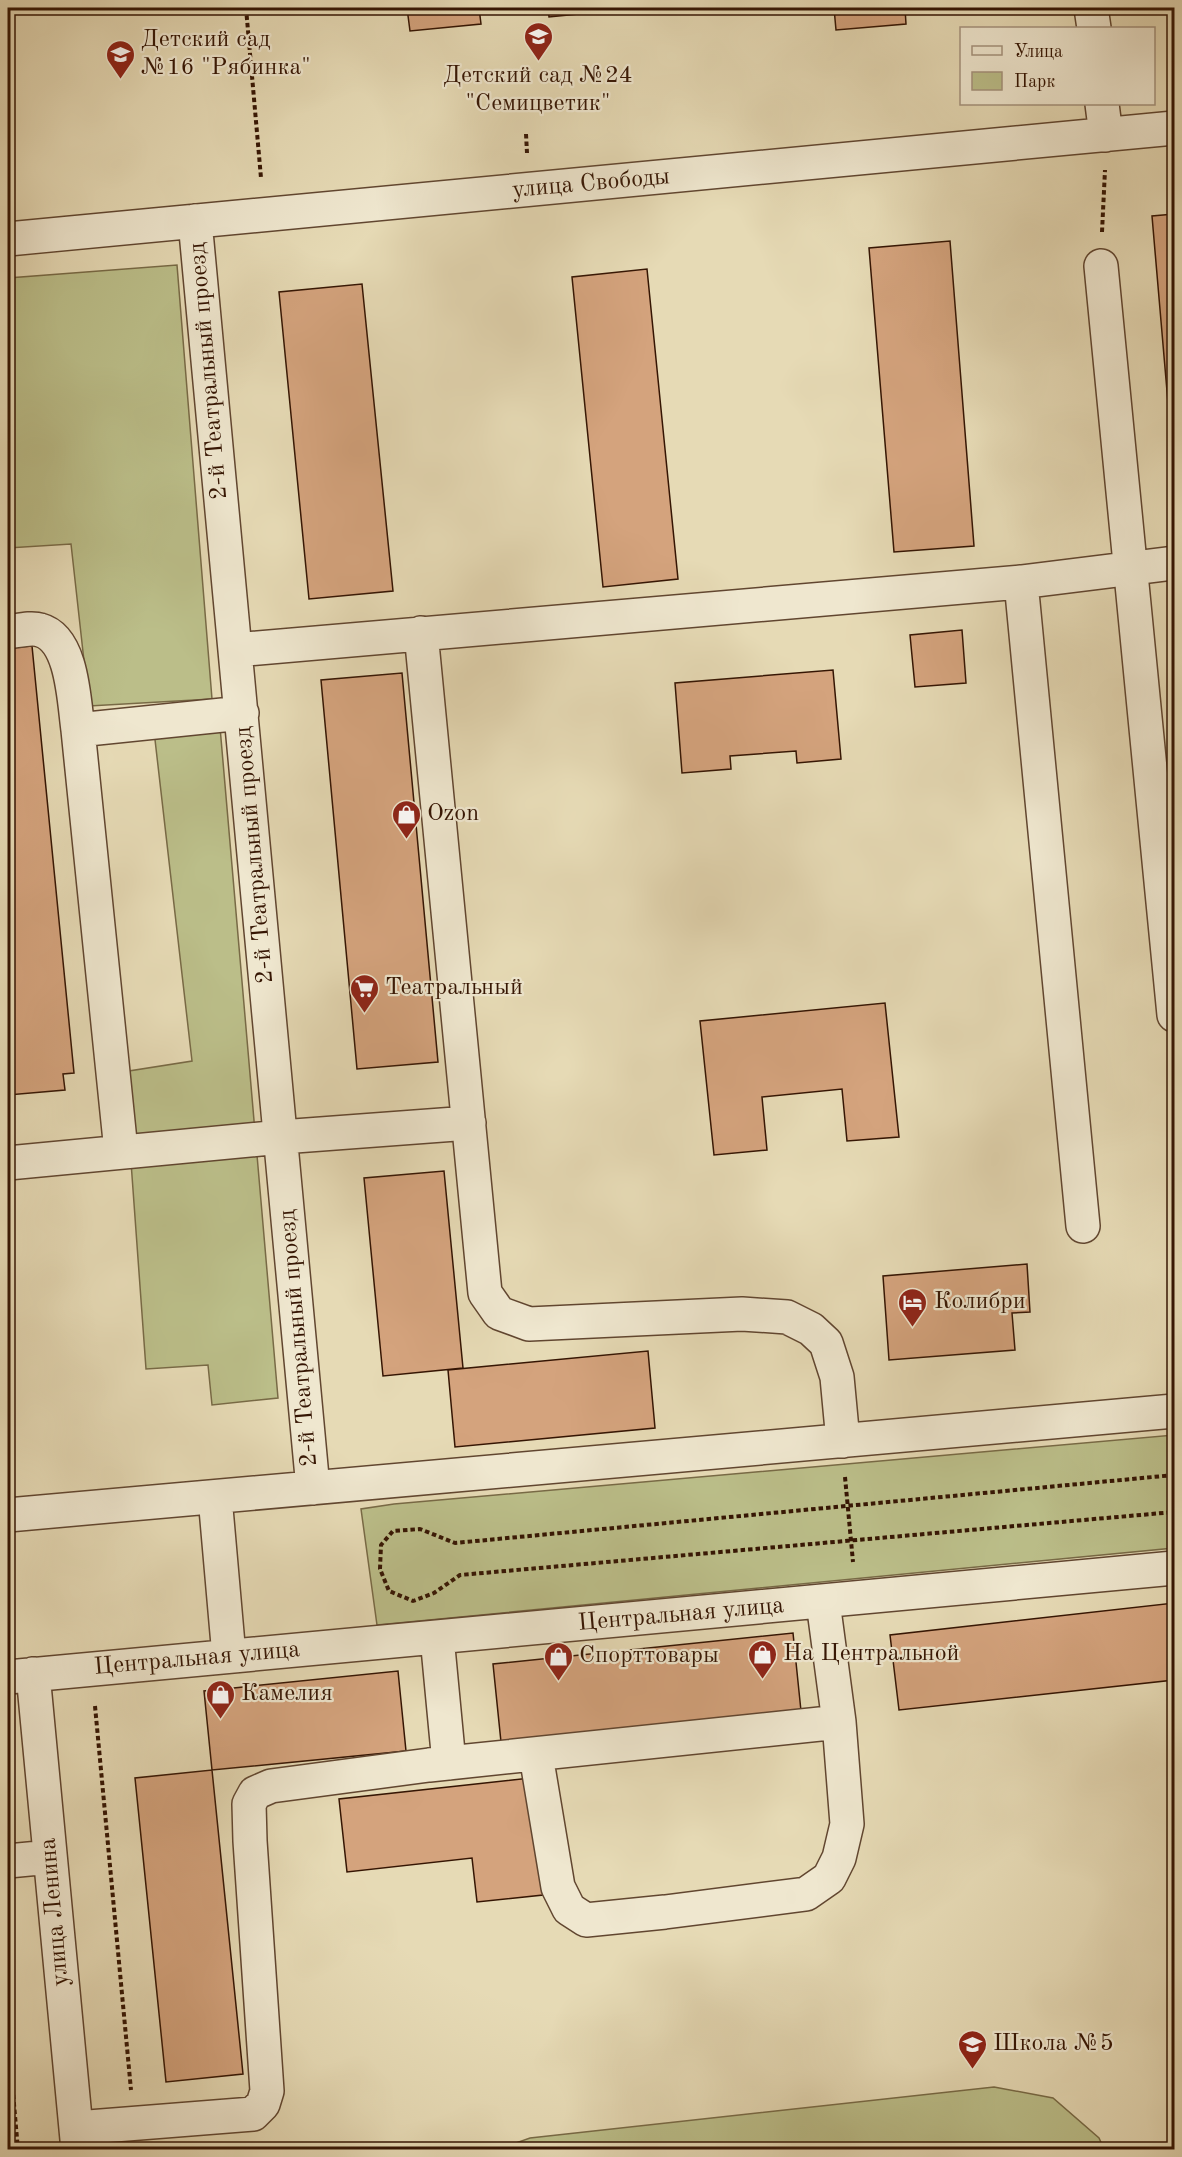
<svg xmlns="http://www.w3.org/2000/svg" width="1182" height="2157" viewBox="0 0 1182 2157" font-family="'Old Standard TT',serif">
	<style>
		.green { fill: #bbbe89; stroke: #786a46; stroke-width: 1.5 }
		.building { fill: #d4a37d; stroke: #351503; stroke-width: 1.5 }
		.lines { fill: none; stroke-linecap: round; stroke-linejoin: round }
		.minor-casing { stroke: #614630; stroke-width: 36 }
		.path { stroke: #351503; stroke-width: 4; stroke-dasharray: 4.5 3; stroke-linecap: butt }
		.minor { stroke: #efe7cf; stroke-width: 33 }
		.labels { text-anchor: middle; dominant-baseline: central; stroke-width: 4.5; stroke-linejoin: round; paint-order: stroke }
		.poi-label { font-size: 24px; fill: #351503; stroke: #efe7cf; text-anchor: start }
		.street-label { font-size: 24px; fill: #351503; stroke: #efe7cf }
	</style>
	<rect width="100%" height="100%" fill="#e6dab5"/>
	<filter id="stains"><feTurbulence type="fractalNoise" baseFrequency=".00333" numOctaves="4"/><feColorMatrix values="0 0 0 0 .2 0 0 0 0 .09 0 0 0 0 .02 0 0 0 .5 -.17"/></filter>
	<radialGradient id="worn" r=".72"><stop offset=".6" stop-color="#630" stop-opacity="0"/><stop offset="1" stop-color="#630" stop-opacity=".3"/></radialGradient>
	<path class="green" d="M 177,265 L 212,699 L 89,706 L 71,544 L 8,548 L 8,278 Z
		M 220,727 L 278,1398 L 212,1405 L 208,1365 L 146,1369 L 126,1093 L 129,1071 L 192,1061 L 154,731 Z
		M 1174,1435 L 1174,1548 L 377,1625 L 361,1509 L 394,1504 Z
		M 994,2087 L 1053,2098 L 1099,2138 L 1104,2149 L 499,2149 L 530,2138 Z"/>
	<path class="building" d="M 407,8 L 479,8 L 481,24 L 410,31 Z
		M 548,8 L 619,8 L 619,10 L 549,17 Z
		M 834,8 L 905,8 L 906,24 L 836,30 Z
		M 8,42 L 13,92 L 8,93 Z
		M 1174,214 L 1174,473 L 1152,216 Z
		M 950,241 L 974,546 L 894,552 L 869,248 Z
		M 647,269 L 678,579 L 603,587 L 572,277 Z
		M 362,284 L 393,591 L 309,599 L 279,292 Z
		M 962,630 L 966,683 L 915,687 L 910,635 Z
		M 32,646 L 74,1073 L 63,1074 L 65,1090 L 8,1095 L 8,648 Z
		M 833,670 L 841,759 L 797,763 L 796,751 L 730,756 L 731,769 L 682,773 L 675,683 Z
		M 402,673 L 438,1062 L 357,1069 L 321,680 Z
		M 885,1003 L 899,1137 L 847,1141 L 842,1089 L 762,1097 L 767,1150 L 714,1155 L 700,1021 Z
		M 444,1171 L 463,1368 L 383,1376 L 364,1178 Z
		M 1027,1264 L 1030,1312 L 1012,1313 L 1015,1350 L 889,1360 L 883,1276 Z
		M 648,1351 L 655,1428 L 455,1447 L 448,1370 Z
		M 1174,1603 L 1174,1680 L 899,1710 L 890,1635 Z
		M 793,1633 L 801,1711 L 501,1742 L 493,1664 Z
		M 398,1671 L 406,1751 L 212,1770 L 204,1691 Z
		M 212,1770 L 243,2074 L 166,2082 L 135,1778 Z
		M 530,1778 L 543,1895 L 477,1902 L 472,1858 L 347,1872 L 339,1799 Z"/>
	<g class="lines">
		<defs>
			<path id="minor" d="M 1091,8 L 1094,28
				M 1102,104 L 1106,135
				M 195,221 L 313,1488
				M 8,239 L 1174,128
				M 1101,266 L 1174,1015
				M 1021,582 L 1083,1226
				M 8,632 C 17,631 31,627 40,630 C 73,639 74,702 78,730
				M 421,633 L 485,1293 L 499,1313 L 529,1324 L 742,1314 L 787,1317 L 811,1329 L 826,1343 L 837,1377 L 843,1441
				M 235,650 L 1021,582 L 1174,563
				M 121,1151 L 78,730 L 242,713
				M 8,1163 L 281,1137 L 469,1123
				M 215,1497 L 229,1656
				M 8,1515 L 1174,1411
				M 437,1637 L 449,1763
				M 33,1674 L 78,2150
				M 8,1677 L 1174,1568
				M 536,1755 L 558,1887 L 569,1909 L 586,1920 L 665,1912 L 806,1894 L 829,1878 L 839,1858 L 847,1824 L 839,1722
				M 8,1861 L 50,1857
				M 76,2128 L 253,2114 L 263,2104 L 267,2091 L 250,1841 L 249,1804 L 255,1793 L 271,1786 L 429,1765 L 839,1722 L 823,1602"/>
		</defs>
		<use href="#minor" class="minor-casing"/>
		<path class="path" d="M 246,8 L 261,178
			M 526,134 L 527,153
			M 1102,232 L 1105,170
			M 1174,1475 L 455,1543 L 420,1529 L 393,1531 L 381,1545 L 380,1569 L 389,1591 L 413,1601 L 434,1593 L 460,1575 L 1174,1512
			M 845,1477 L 853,1562
			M 95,1706 L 131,2090
			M 8,2035 L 18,2150"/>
		<use href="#minor" class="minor"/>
	</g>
	<defs>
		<symbol id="school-pin" viewBox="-11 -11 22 30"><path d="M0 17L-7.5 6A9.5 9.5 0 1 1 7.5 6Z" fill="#8f2418" stroke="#efe7cf"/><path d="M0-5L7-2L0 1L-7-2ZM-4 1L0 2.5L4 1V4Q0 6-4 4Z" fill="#fff"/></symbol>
		<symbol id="shop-pin" viewBox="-11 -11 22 30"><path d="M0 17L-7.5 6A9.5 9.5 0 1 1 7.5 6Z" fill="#8f2418" stroke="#efe7cf"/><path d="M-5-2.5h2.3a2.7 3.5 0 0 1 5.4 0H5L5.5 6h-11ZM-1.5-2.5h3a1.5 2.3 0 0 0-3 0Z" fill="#fff"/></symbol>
		<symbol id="supermarket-pin" viewBox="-11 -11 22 30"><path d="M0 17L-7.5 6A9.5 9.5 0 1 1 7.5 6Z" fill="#8f2418" stroke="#efe7cf"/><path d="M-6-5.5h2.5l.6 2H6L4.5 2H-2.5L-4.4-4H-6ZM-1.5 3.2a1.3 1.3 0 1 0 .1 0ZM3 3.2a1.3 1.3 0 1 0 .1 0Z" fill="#fff"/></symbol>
		<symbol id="hotel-pin" viewBox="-11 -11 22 30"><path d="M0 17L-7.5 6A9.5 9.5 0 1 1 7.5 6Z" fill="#8f2418" stroke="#efe7cf"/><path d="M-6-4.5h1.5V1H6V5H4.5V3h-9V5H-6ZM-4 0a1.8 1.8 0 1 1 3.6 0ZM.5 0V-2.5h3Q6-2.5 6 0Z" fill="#fff"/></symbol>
	</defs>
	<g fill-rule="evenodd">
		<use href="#school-pin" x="522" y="20" width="33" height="45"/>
		<use href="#school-pin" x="104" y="38" width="33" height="45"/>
		<use href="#shop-pin" x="390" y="798" width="33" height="45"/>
		<use href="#supermarket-pin" x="348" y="972" width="33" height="45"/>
		<use href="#hotel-pin" x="896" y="1286" width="33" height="45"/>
		<use href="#shop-pin" x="746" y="1638" width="33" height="45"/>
		<use href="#shop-pin" x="542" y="1640" width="33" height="45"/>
		<use href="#shop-pin" x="204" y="1678" width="33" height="45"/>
		<use href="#school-pin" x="956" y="2028" width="33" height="45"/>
	</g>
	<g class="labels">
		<g class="poi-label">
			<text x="141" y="40">Детский сад<tspan x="141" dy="28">№16 "Рябинка"</tspan></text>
			<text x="538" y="76" text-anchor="middle">Детский сад №24<tspan x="538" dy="28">"Семицветик"</tspan></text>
			<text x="427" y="814">Ozon</text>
			<text x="385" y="988">Театральный</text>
			<text x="934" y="1302">Колибри</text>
			<text x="783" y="1654">На Центральной</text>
			<text x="579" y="1656">Спорттовары</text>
			<text x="241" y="1694">Камелия</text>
			<text x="993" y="2044">Школа №5</text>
		</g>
		<g class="street-label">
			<text transform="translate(591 184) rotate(-5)">улица Свободы</text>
			<text transform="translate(209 371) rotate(-95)">2-й Театральный проезд</text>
			<text transform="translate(255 855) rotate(-95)">2-й Театральный проезд</text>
			<text transform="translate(299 1338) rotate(-95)">2-й Театральный проезд</text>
			<text transform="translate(681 1615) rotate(-5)">Центральная улица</text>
			<text transform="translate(197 1659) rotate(-5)">Центральная улица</text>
			<text transform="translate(55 1912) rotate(-95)">улица Ленина</text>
		</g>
	</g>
	<rect width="1182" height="2157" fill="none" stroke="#e6dab5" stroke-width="30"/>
	<rect x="9" y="9" width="1164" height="2139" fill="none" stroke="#351503" stroke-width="3"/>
	<rect x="15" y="15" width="1152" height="2127" fill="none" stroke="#351503" stroke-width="1.5"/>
	<rect x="960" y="27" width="195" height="78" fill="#efe7cf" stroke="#a5937d" stroke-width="1.5"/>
	<rect x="972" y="46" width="30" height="9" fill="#efe7cf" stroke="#a5937d" stroke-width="1.5"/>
	<text x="1014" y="57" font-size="18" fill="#351503">Улица</text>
	<rect x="972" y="72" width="30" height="18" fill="#bbbe89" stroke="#a5937d" stroke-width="1.5"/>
	<text x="1014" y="87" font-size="18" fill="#351503">Парк</text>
	<rect width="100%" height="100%" filter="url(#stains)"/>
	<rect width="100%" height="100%" fill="url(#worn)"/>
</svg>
